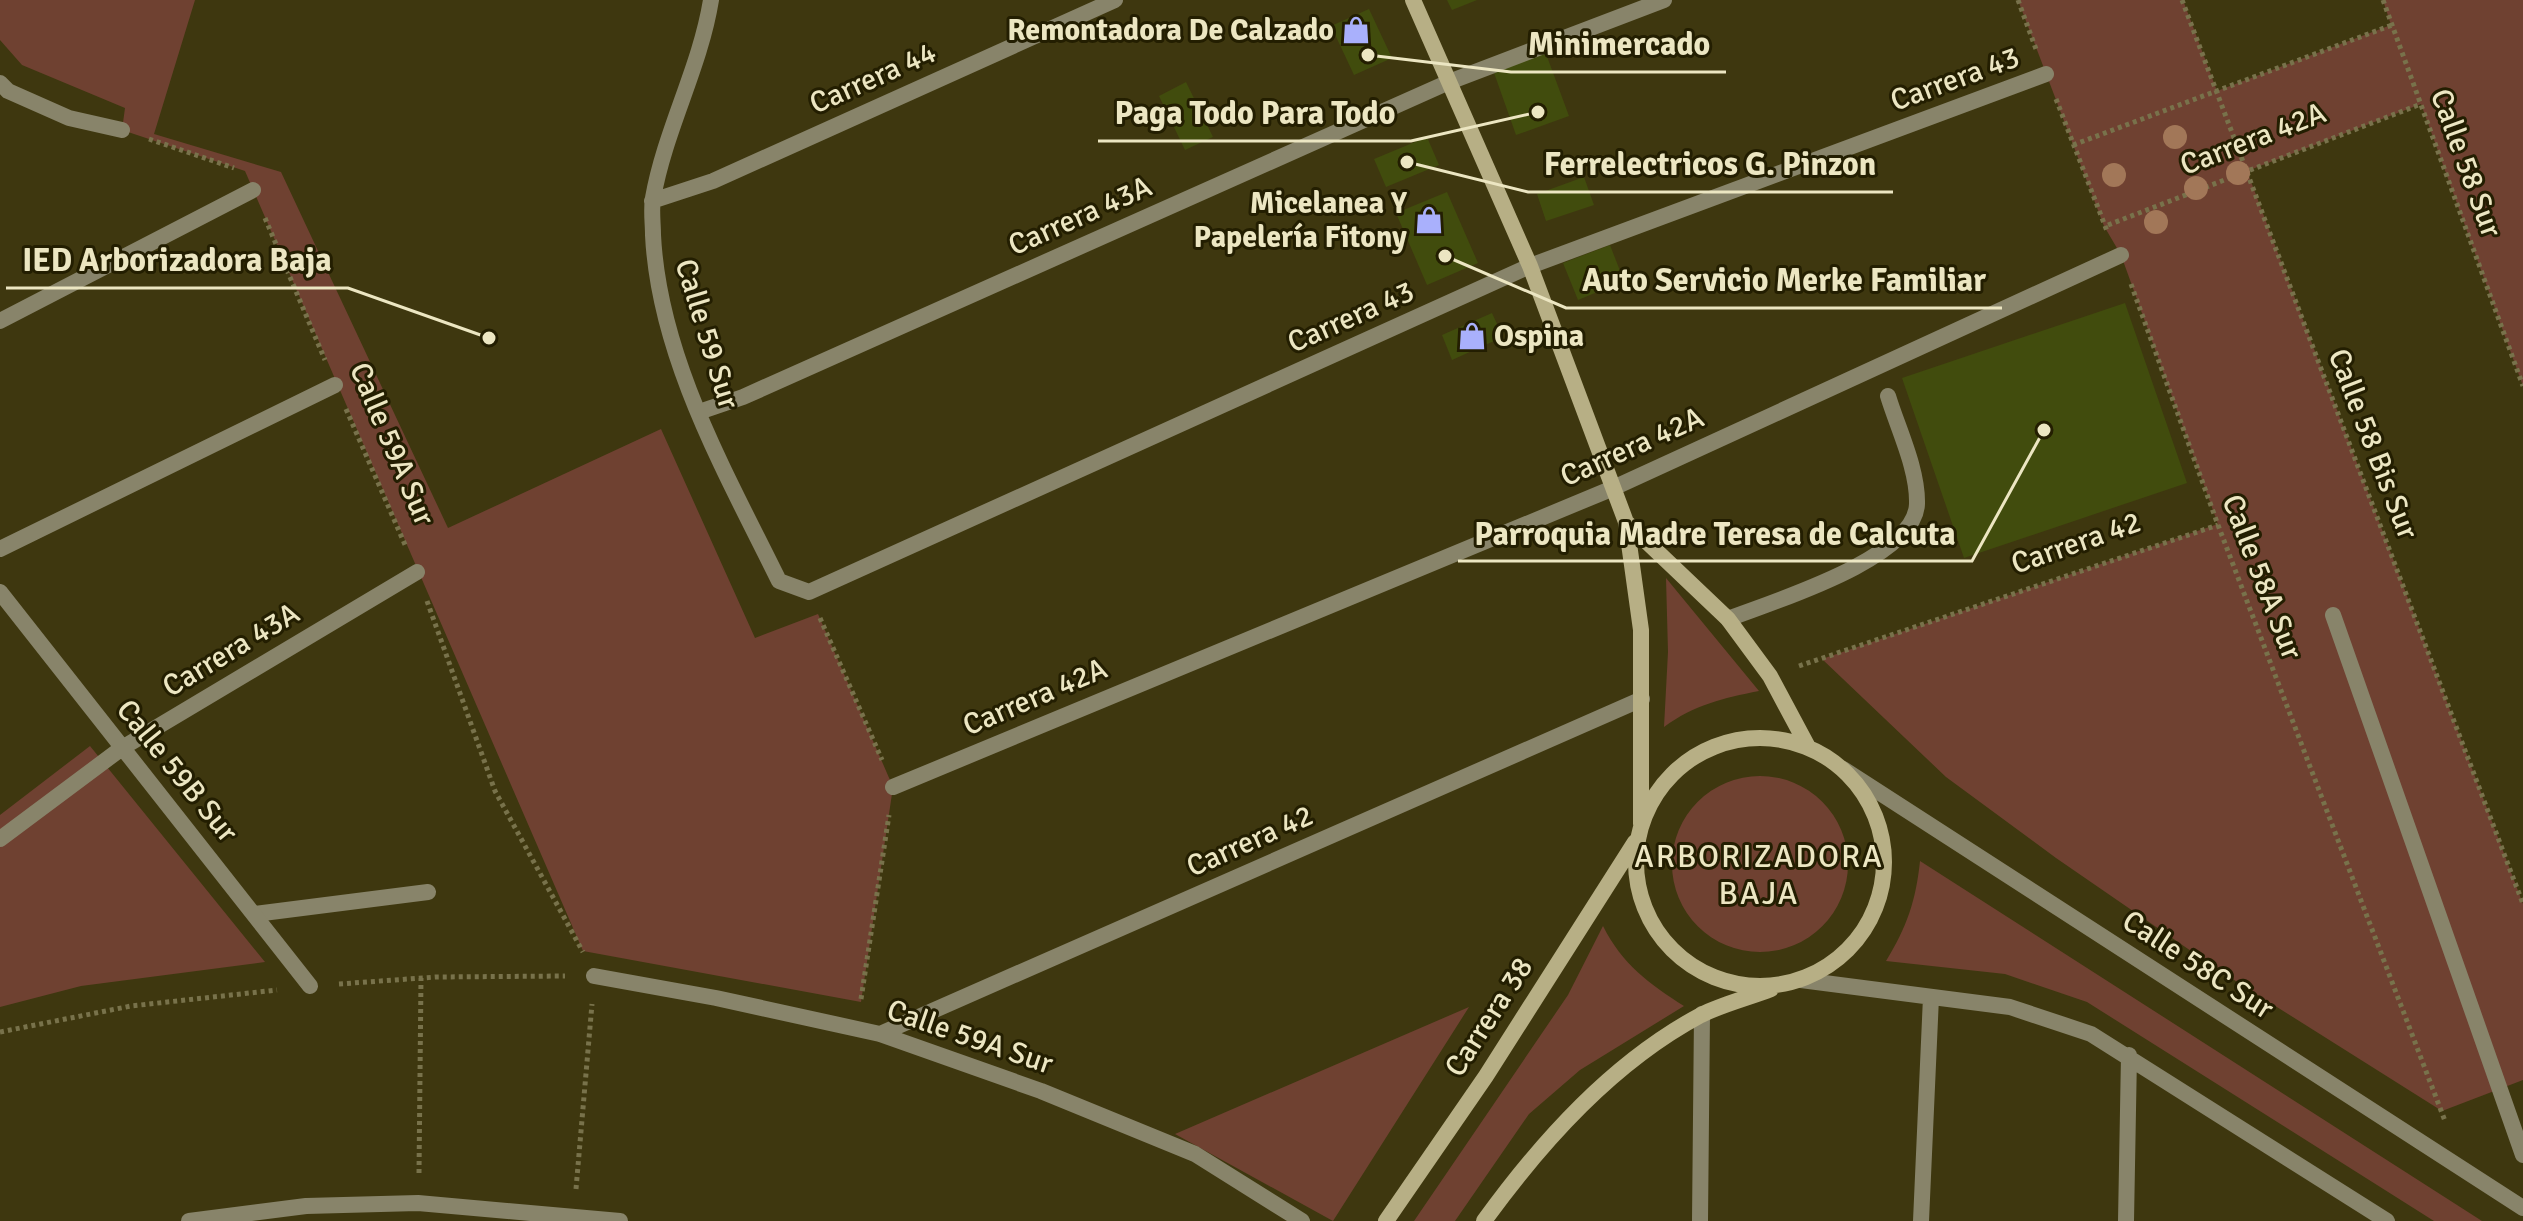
<svg xmlns="http://www.w3.org/2000/svg" width="2523" height="1221" viewBox="0 0 2523 1221" font-family="Signika,sans-serif">
	<style>
		.green { fill: #6f4131 }
		.building { fill: #414c0d }
		.lines { fill: none; stroke-linecap: round; stroke-linejoin: round }
		.path { stroke: #78724b; stroke-width: 5; stroke-dasharray: 4 4; stroke-linecap: butt }
		.lane { stroke: #88846a; stroke-width: 16 }
		.street { stroke: #88846a; stroke-width: 16 }
		.secondary { stroke: #b7af85; stroke-width: 16 }
		.tree { fill: #a27758 }
		.labels { text-anchor: middle; dominant-baseline: central; stroke-width: 6; stroke-linejoin: round; paint-order: stroke }
		.poi-label { font-size: 30px; font-weight: bold; fill: #ece6c2; stroke: #231e01; text-anchor: end }
		.street-label { font-size: 30px; fill: #ece6c2; stroke: #231e01 }
		.neighbourhood-label { font-size: 32px; letter-spacing: 2px; fill: #ece6c2; stroke: #231e01 }
		.leader { fill: none; stroke: #ece6c2; stroke-width: 3 }
		.callout-dot { fill: #ece6c2; stroke: #231e01; stroke-width: 3 }
		.callout-label { font-size: 32px; text-anchor: middle; font-weight: bold; fill: #ece6c2; stroke: #231e01; stroke-width: 6; stroke-linejoin: round; paint-order: stroke }
	</style>
	<rect width="100%" height="100%" fill="#3e370f"/>
	<path class="green" d="M 0,0 L 195,0 L 154,134 L 281,172 L 448,528 L 661,429 L 755,638 L 818,614 L 893,787 L 861,1002 L 583,951 L 245,171 L 122,130 L 125,108 L 22,65 L 0,40 Z
		M 2018,0 L 2183,0 L 2217,91 L 2391,25 L 2383,0 L 2523,0 L 2523,386 L 2421,104 L 2247,171 L 2523,904 L 2523,1080 L 2442,1111 L 2223,973 L 2056,858 L 1946,777 L 1822,659 L 2218,524 L 2121,255 L 2104,226 Z
		M 1666,578 L 1759,691 C 1723,698 1694,705 1664,727 L 1668,652 Z
		M 90,746 L 265,962 L 81,986 L 0,1007 L 0,815 Z
		M1672 864a88 88 0 1 1 176 0a88 88 0 1 1-176 0Z
		M 1920,861 L 2482,1221 L 2434,1221 L 2087,1002 L 2005,974 L 1886,961 C 1907,927 1916,900 1920,861 Z
		M 1603,926 C 1622,964 1649,984 1684,1006 L 1580,1070 L 1529,1114 L 1455,1221 L 1414,1221 L 1568,995 Z
		M 1469,1007 L 1333,1221 L 1175,1134 Z"/>
	<path class="building" d="M 1447,0 L 1477,0 L 1452,10 Z
		M 1369,9 L 1392,58 L 1354,75 L 1331,26 Z
		M 1545,51 L 1569,116 L 1516,135 L 1493,70 Z
		M 1186,82 L 1213,137 L 1185,150 L 1159,96 Z
		M 1427,137 L 1439,165 L 1386,187 L 1374,159 Z
		M 1584,177 L 1594,205 L 1546,221 L 1537,194 Z
		M 1447,192 L 1478,263 L 1427,285 L 1396,213 Z
		M 1610,245 L 1624,281 L 1578,300 L 1563,263 Z
		M 2125,303 L 2187,483 L 1964,558 L 1902,378 Z
		M 1492,313 L 1503,337 L 1452,360 L 1442,335 Z"/>
	<g class="lines">
		<path class="path" d="M 2018,0 L 2036,49
			M 2182,0 L 2523,904
			M 2383,0 L 2523,386
			M 2056,99 L 2107,231
			M 149,139 L 234,168
			M 2073,145 L 2392,25
			M 265,218 L 325,360
			M 2108,225 L 2421,104
			M 2131,284 L 2218,525 L 2445,1121
			M 346,409 L 406,547
			M 427,601 L 495,791 L 583,952
			M 820,618 L 882,760
			M 1799,666 L 2218,525
			M 339,984 L 436,977 L 565,976
			M 861,999 L 889,815
			M 0,1032 L 131,1006 L 277,990
			M 419,1173 L 421,978
			M 576,1189 L 592,1004"/>
		<path class="lane" d="M 2333,615 L 2523,1155
			M 255,914 L 428,892"/>
		<path class="street" d="M 711,0 C 700,68 665,130 653,198 C 651,210 653,223 653,235 C 659,357 726,473 779,581 L 809,592 L 1530,266 L 2046,74
			M 0,83 L 8,91 L 69,118 L 122,130
			M 652,201 L 713,181 L 1115,0
			M 0,321 L 253,190
			M 699,412 L 743,397 L 1449,82 L 1664,0
			M 0,549 L 335,385
			M 0,592 L 310,986
			M 1728,619 C 1771,602 1915,559 1917,504 C 1918,469 1898,429 1888,396
			M 1843,769 L 2523,1208
			M 893,787 L 1611,489 L 2121,255
			M 0,839 L 122,748 L 417,572
			M 594,976 L 716,998 L 880,1034 L 1041,1091 L 1195,1154 L 1302,1221
			M 1801,980 L 2010,1007 L 2091,1034 L 2387,1221
			M 880,1034 L 1642,699
			M 189,1221 L 306,1206 L 418,1203 L 620,1221
			M 1700,1221 L 1702,1014
			M 1921,1221 L 1931,997
			M 2126,1221 L 2129,1055"/>
		<path class="secondary" d="M 1413,0 L 1530,266 L 1626,522 L 1641,630 L 1641,824
			M 1626,522 L 1728,619 L 1770,676 L 1808,747
			M1636 862a124 124 0 1 1 248 0a124 124 0 1 1-248 0Z
			M 1386,1221 L 1486,1076 L 1635,842
			M 1484,1221 C 1542,1141 1613,1062 1701,1015 C 1723,1004 1748,998 1771,989"/>
	</g>
	<g class="tree">
		<circle cx="2175" cy="137" r="12"/>
		<circle cx="2238" cy="173" r="12"/>
		<circle cx="2114" cy="175" r="12"/>
		<circle cx="2196" cy="188" r="12"/>
		<circle cx="2156" cy="222" r="12"/>
	</g>
	<defs>
		<symbol id="shop-bare" viewBox="-9 -9 18 18"><path d="M-5-2.5h2.3a2.7 3.5 0 0 1 5.4 0H5L5.5 6h-11ZM-1.5-2.5h3a1.5 2.3 0 0 0-3 0Z" fill="#a9b0fc" stroke="#231e01" stroke-width="2.5" paint-order="stroke"/></symbol>
	</defs>
	<g fill-rule="evenodd">
		<use href="#shop-bare" x="1336" y="10" width="40" height="40"/>
		<use href="#shop-bare" x="1409" y="200" width="40" height="40"/>
		<use href="#shop-bare" x="1452" y="316" width="40" height="40"/>
	</g>
	<g class="labels">
		<g class="poi-label">
			<text x="1334" y="30">Remontadora De Calzado</text>
			<text x="1407" y="203">Micelanea Y<tspan x="1407" dy="34">Papelería Fitony</tspan></text>
			<text x="1494" y="336" text-anchor="start">Ospina</text>
		</g>
		<g class="street-label">
			<text transform="translate(873 78) rotate(-24)">Carrera 44</text>
			<text transform="translate(1955 79) rotate(-20)">Carrera 43</text>
			<text transform="translate(2253 139) rotate(-21)">Carrera 42A</text>
			<text transform="translate(2466 163) rotate(70)">Calle 58 Sur</text>
			<text transform="translate(1080 216) rotate(-24)">Carrera 43A</text>
			<text transform="translate(1351 317) rotate(-24)">Carrera 43</text>
			<text transform="translate(707 334) rotate(73)">Calle 59 Sur</text>
			<text transform="translate(392 444) rotate(67)">Calle 59A Sur</text>
			<text transform="translate(2373 444) rotate(69)">Calle 58 Bis Sur</text>
			<text transform="translate(1632 447) rotate(-24)">Carrera 42A</text>
			<text transform="translate(2076 543) rotate(-19)">Carrera 42</text>
			<text transform="translate(2262 577) rotate(69)">Calle 58A Sur</text>
			<text transform="translate(231 650) rotate(-31)">Carrera 43A</text>
			<text transform="translate(1035 697) rotate(-23)">Carrera 42A</text>
			<text transform="translate(177 771) rotate(51)">Calle 59B Sur</text>
			<text transform="translate(1250 841) rotate(-24)">Carrera 42</text>
			<text transform="translate(2198 965) rotate(33)">Calle 58C Sur</text>
			<text transform="translate(1489 1017) rotate(-57)">Carrera 38</text>
			<text transform="translate(970 1037) rotate(19)">Calle 59A Sur</text>
		</g>
		<g class="neighbourhood-label">
			<text x="1759" y="856">ARBORIZADORA<tspan x="1759" dy="37">BAJA</tspan></text>
		</g>
	</g>
	<path class="leader" d="M1368 55L1511 72H1726M1538 112L1411 141H1098M1407 162L1528 192H1893M489 338L348 288H6M1445 256L1566 308H2002M2044 430L1972 561H1458"/>
	<g class="callout-dot">
		<circle cx="1368" cy="55" r="8"/>
		<circle cx="1538" cy="112" r="8"/>
		<circle cx="1407" cy="162" r="8"/>
		<circle cx="489" cy="338" r="8"/>
		<circle cx="1445" cy="256" r="8"/>
		<circle cx="2044" cy="430" r="8"/>
	</g>
	<g class="callout-label">
		<text x="1619" y="55">Minimercado</text>
		<text x="1255" y="124">Paga Todo Para Todo</text>
		<text x="1710" y="175">Ferrelectricos G. Pinzon</text>
		<text x="177" y="271">IED Arborizadora Baja</text>
		<text x="1784" y="291">Auto Servicio Merke Familiar</text>
		<text x="1715" y="545">Parroquia Madre Teresa de Calcuta</text>
	</g>
</svg>
